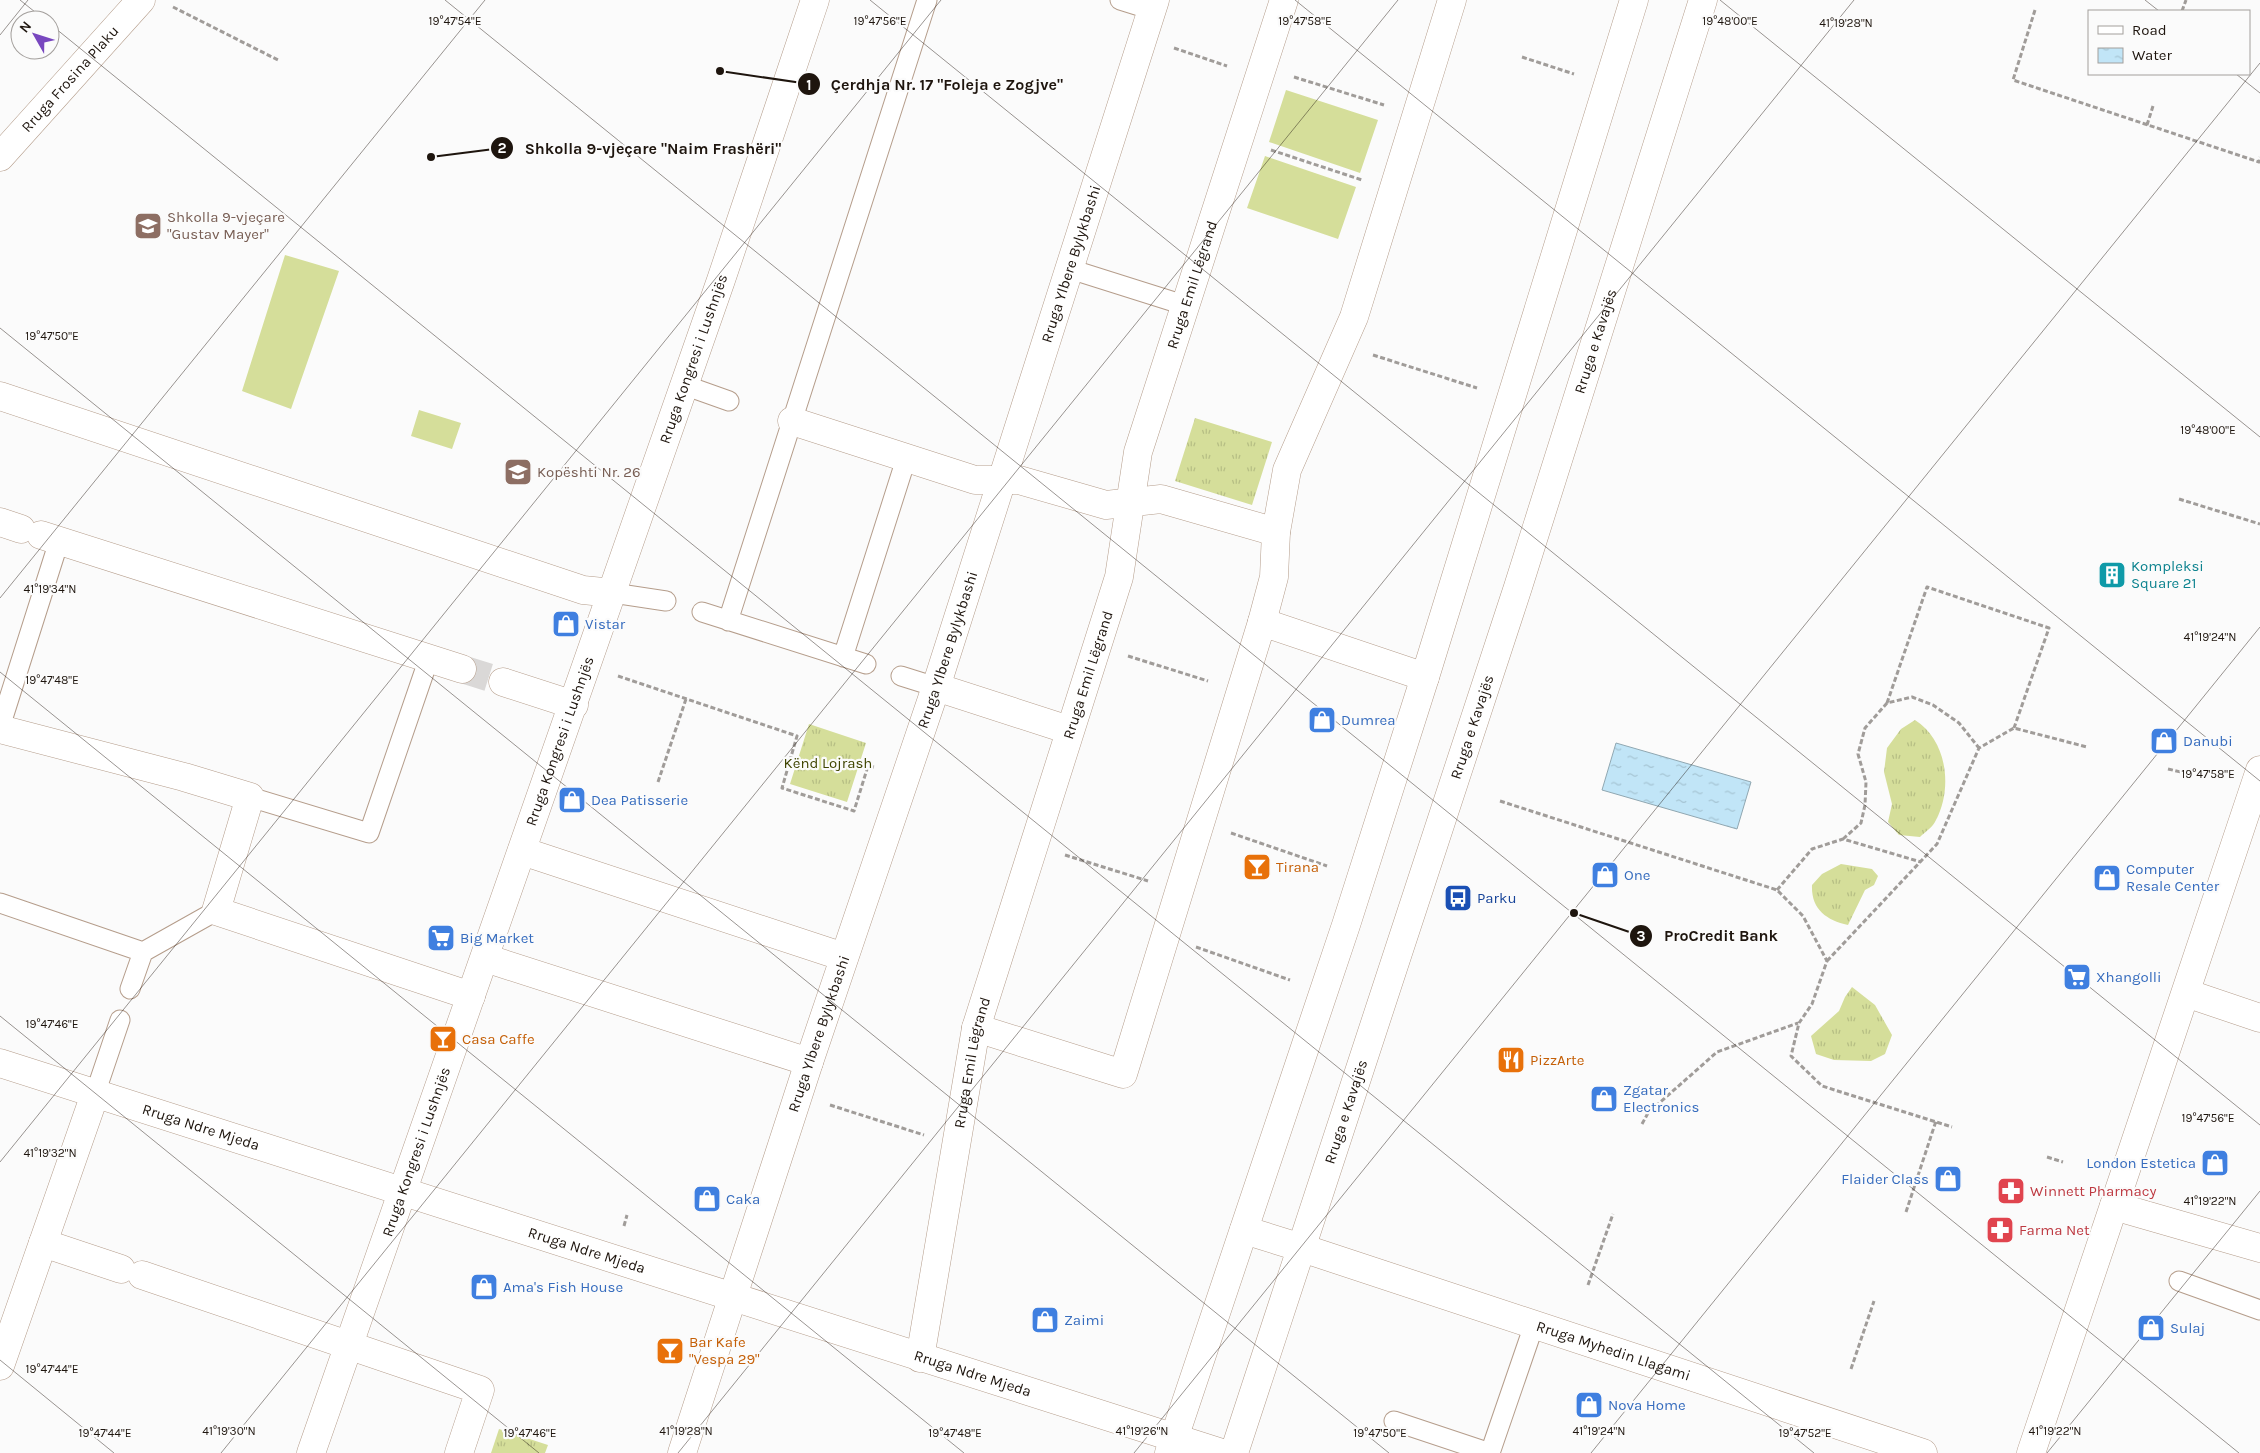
<svg xmlns="http://www.w3.org/2000/svg" width="2260" height="1453" viewBox="0 0 2260 1453" font-family="Karla,sans-serif">
	<style>
		.grass { fill: url(#grass-tufts) }
		.garden { fill: #d5de9a }
		.water { fill: url(#water-ripples); stroke: #90a7b1 }
		.lines { fill: none; stroke-linecap: round; stroke-linejoin: round }
		.street-tunnel { stroke: #dad8d7; stroke-width: 28; stroke-dasharray: 28 14; stroke-linecap: butt }
		.lane-casing { stroke: #b59d8b; stroke-width: 21 }
		.street-casing { stroke: #b59d8b; stroke-width: 29 }
		.secondary-casing { stroke: #b59d8b; stroke-width: 29 }
		.primary-casing { stroke: #b59d8b; stroke-width: 29 }
		.path { stroke: #a09c99; stroke-width: 3; stroke-dasharray: 5 2.5; stroke-linecap: butt }
		.lane { stroke: #fff; stroke-width: 19 }
		.street { stroke: #fff; stroke-width: 28 }
		.secondary { stroke: #fff; stroke-width: 28 }
		.primary { stroke: #fff; stroke-width: 28 }
		.ticks { fill: none; stroke: #1e150e; stroke-width: 1; stroke-opacity: 0.45 }
		.labels { text-anchor: middle; dominant-baseline: central; stroke-width: 4.5; stroke-linejoin: round; paint-order: stroke }
		.street-label { font-size: 15px; fill: #1e150e; stroke: #fbfbfb }
		.education-label { font-size: 15px; fill: #785e54; stroke: #fbfbfb; text-anchor: start }
		.culture-label { font-size: 15px; fill: #0d838f; stroke: #fbfbfb; text-anchor: start }
		.shop-label { font-size: 15px; fill: #366cbe; stroke: #fbfbfb; text-anchor: start }
		.park-label { font-size: 15px; fill: #3f4400; stroke: #fbfbfb }
		.food-label { font-size: 15px; fill: #c56008; stroke: #fbfbfb; text-anchor: start }
		.transit-label { font-size: 15px; fill: #164399; stroke: #fbfbfb; text-anchor: start }
		.health-label { font-size: 15px; fill: #be3a42; stroke: #fbfbfb; text-anchor: start }
		.ticks-label { font-size: 12px; text-anchor: middle; fill: #1e150e; stroke: #fbfbfb; stroke-width: 4.5; stroke-linejoin: round; paint-order: stroke }
		.leader { fill: none; stroke: #1e150e; stroke-width: 2 }
		.callout-dot { fill: #1e150e; stroke: #fbfbfb; stroke-width: 2 }
		.mark-label { font-size: 15px; text-anchor: middle; font-weight: bold; fill: #fff }
		.callout-label { font-size: 16px; text-anchor: middle; font-weight: bold; fill: #1e150e; stroke: #fbfbfb; stroke-width: 4.5; stroke-linejoin: round; paint-order: stroke }
	</style>
	<defs>
		<pattern id="grass-tufts" width="24" height="20" patternUnits="userSpaceOnUse" patternTransform="scale(1.25)"><rect width="24" height="20" fill="#d5de9a"/><path d="M3 7l-1-3M5 7V3M7 7l1-3M15 17l-1-3M17 17v-4M19 17l1-3" fill="none" stroke="#b6be84"/></pattern>
		<pattern id="water-ripples" width="26" height="14" patternUnits="userSpaceOnUse" patternTransform="scale(1.25)"><rect width="26" height="14" fill="#c1e5f7"/><path d="M2 4q2-2 4 0t4 0M15 11q2-2 4 0t4 0" fill="none" stroke="#a5c4d3"/></pattern>
	</defs>
	<rect width="100%" height="100%" fill="#fbfbfb"/>
	<path class="grass" d="M 1195,418 L 1272,442 L 1252,505 L 1175,481 Z
		M 1915,720 C 1947,740 1953,788 1936,820 C 1933,827 1925,832 1920,837 L 1899,835 L 1888,822 L 1892,804 L 1884,772 L 1887,748 L 1901,729 Z
		M 809,724 L 866,743 L 847,802 L 790,784 Z
		M 1841,864 L 1872,869 L 1878,876 L 1874,885 L 1865,890 L 1848,925 C 1826,920 1811,909 1812,885 L 1822,874 Z
		M 1852,987 L 1875,1005 L 1892,1035 L 1885,1054 L 1871,1061 L 1834,1060 L 1816,1054 L 1811,1036 L 1839,1011 L 1845,997 Z
		M 499,1429 L 548,1445 L 545,1453 L 491,1453 Z"/>
	<path class="garden" d="M 1286,90 L 1378,120 L 1360,173 L 1269,142 Z
		M 1265,156 L 1356,187 L 1338,239 L 1247,208 Z
		M 285,255 L 339,271 L 291,409 L 242,391 Z
		M 419,410 L 461,423 L 452,449 L 411,436 Z"/>
	<path class="water" d="M 1616,743 L 1751,782 L 1737,829 L 1602,790 Z"/>
	<g class="lines">
		<path class="street-tunnel" d="M 462,669 L 503,682"/>
		<defs>
			<path id="lane" d="M 1120,0 L 1152,10
				M 1070,269 L 1184,305
				M 684,385 L 729,401
				M 613,593 L 666,601
				M 702,612 L 866,664
				M 728,621 L 927,0
				M 843,657 L 906,459
				M 901,676 L 936,687
				M 0,727 L 59,541
				M 250,797 L 369,833 L 429,658
				M 0,903 L 143,952
				M 130,989 L 143,952 L 216,911
				M 95,1094 L 120,1020
				M 2179,1281 L 2260,1310
				M 1394,1421 L 1490,1453 L 1534,1325"/>
			<g id="street">
				<path id="s1" d="M 0,157 L 141,0"/>
				<path d="M 0,396 L 583,590 L 613,593"/>
				<path d="M 792,421 L 975,480 L 1019,480 L 1106,505 L 1161,499 L 1276,532"/>
				<path d="M 0,522 L 21,529"/>
				<path d="M 41,535 L 462,669"/>
				<path d="M 1262,622 L 1425,677"/>
				<path d="M 503,682 L 574,705"/>
				<path d="M 936,687 L 1069,730"/>
				<path d="M 0,729 L 184,777 L 250,797 L 216,911 L 471,996"/>
				<path d="M 522,851 L 844,957"/>
				<path d="M 485,958 L 809,1062"/>
				<path d="M 2186,993 L 2260,1018"/>
				<path d="M 976,1028 L 1123,1074 L 1262,622 L 1274,577 L 1276,532 L 1287,470 L 1354,317 L 1452,0"/>
				<path d="M 2114,1206 L 2260,1248"/>
				<path d="M 43,1243 L 121,1269"/>
				<path d="M 142,1275 L 480,1390 L 459,1453"/>
				<path id="s2" d="M 920,1358 L 976,1028 L 1119,577 L 1138,452 L 1284,0"/>
				<path d="M 0,1366 L 95,1094"/>
				<path id="s3" d="M 311,1453 L 721,280 L 815,0"/>
				<path id="s4" d="M 682,1453 L 809,1062 L 936,687 L 1155,0"/>
				<path d="M 2031,1453 L 2260,770"/>
			</g>
			<g id="secondary">
				<path id="s5" d="M 0,1063 L 1175,1438"/>
				<path id="s6" d="M 1302,1248 L 1923,1453"/>
			</g>
			<g id="primary">
				<path d="M 1244,1230 L 1302,1248"/>
				<path d="M 1175,1438 L 1222,1453"/>
				<path d="M 1169,1453 L 1346,925 L 1425,677 L 1634,0"/>
				<path id="s7" d="M 1234,1453 L 1518,587 L 1703,0"/>
			</g>
		</defs>
		<use href="#lane" class="lane-casing"/>
		<use href="#street" class="street-casing"/>
		<use href="#secondary" class="secondary-casing"/>
		<use href="#primary" class="primary-casing"/>
		<path class="path" d="M 173,7 L 280,61
			M 2035,10 L 2013,80 L 2259,162 L 2260,157
			M 2182,11 L 2186,0
			M 1174,48 L 1227,66
			M 1522,57 L 1574,74
			M 1294,77 L 1384,105
			M 2147,125 L 2153,106
			M 1271,150 L 1362,180
			M 1373,355 L 1477,388
			M 2179,499 L 2260,524
			M 1128,656 L 1208,681
			M 618,676 L 797,736 L 782,788 L 854,811 L 868,766 L 874,767
			M 1887,703 L 1927,587 L 2049,628 L 2014,728
			M 2168,769 L 2189,774
			M 658,782 L 686,699
			M 1500,801 L 1777,890 L 1803,916 L 1827,961 L 1812,1004 L 1799,1023 L 1791,1056 L 1822,1086 L 1952,1127
			M 1231,833 L 1327,866
			M 1843,839 L 1861,823 L 1865,805 L 1866,782 L 1858,754 L 1865,728 L 1887,703 L 1912,697 L 1933,705 L 1959,723 L 1979,748
			M 1065,855 L 1148,881
			M 1777,890 L 1812,849 L 1843,839 L 1921,862
			M 1196,947 L 1290,980
			M 1827,961 L 1937,844 L 1979,748 L 2014,728 L 2087,747
			M 830,1105 L 924,1135
			M 1642,1124 L 1648,1113 L 1717,1052 L 1798,1023
			M 2047,1157 L 2063,1162
			M 1906,1212 L 1936,1121
			M 624,1226 L 627,1215
			M 1588,1285 L 1613,1214
			M 1851,1369 L 1874,1301"/>
		<use href="#lane" class="lane"/>
		<use href="#street" class="street"/>
		<use href="#secondary" class="secondary"/>
		<use href="#primary" class="primary"/>
	</g>
	<path class="ticks" d="M 20,0 L 45,20M 445,0 L 2239,1453M 870,0 L 2260,1125M 1295,0 L 2260,781M 1720,0 L 2260,437M 2145,0 L 2159,11M 50,24 L 1814,1453M 0,35 L 28,0M 2236,74 L 2260,93M 0,328 L 1389,1453M 0,598 L 485,0M 0,672 L 964,1453M 0,1016 L 539,1453M 0,1162 L 941,0M 0,1360 L 114,1453M 221,1453 L 1398,0M 678,1453 L 1854,0M 1134,1453 L 2260,63M 1591,1453 L 2260,627M 2047,1453 L 2260,1191"/>
	<defs>
		<symbol id="school-square" viewBox="-11 -11 22 22"><rect x="-9" y="-9" width="18" height="18" rx="4" fill="#8d6e63" stroke="#fbfbfb"/><path d="M0-5L7-2L0 1L-7-2ZM-4 1L0 2.5L4 1V4Q0 6-4 4Z" fill="#fff"/></symbol>
		<symbol id="building-square" viewBox="-11 -11 22 22"><rect x="-9" y="-9" width="18" height="18" rx="4" fill="#0f9aa8" stroke="#fbfbfb"/><path d="M-4-6H4V6H1V3H-1V6H-4ZM-2.5-4.3h1.7v1.8h-1.7ZM.8-4.3h1.7v1.8H.8ZM-2.5-1h1.7V.8h-1.7ZM.8-1h1.7V.8H.8Z" fill="#fff"/></symbol>
		<symbol id="shop-square" viewBox="-11 -11 22 22"><rect x="-9" y="-9" width="18" height="18" rx="4" fill="#3f7fe0" stroke="#fbfbfb"/><path d="M-5-2.5h2.3a2.7 3.5 0 0 1 5.4 0H5L5.5 6h-11ZM-1.5-2.5h3a1.5 2.3 0 0 0-3 0Z" fill="#fff"/></symbol>
		<symbol id="bar-square" viewBox="-11 -11 22 22"><rect x="-9" y="-9" width="18" height="18" rx="4" fill="#e8710a" stroke="#fbfbfb"/><path d="M-6-5H6L.8 .8V4.5H3.5V6h-7V4.5H-.8V.8Z" fill="#fff"/></symbol>
		<symbol id="bus-square" viewBox="-11 -11 22 22"><rect x="-9" y="-9" width="18" height="18" rx="4" fill="#1a4fb4" stroke="#fbfbfb"/><path d="M-5-6H5V4H4V6H2V4H-2V6H-4V4H-5ZM-3.5-4V0h7V-4ZM-3.5 1.2v1.5H-2V1.2ZM2 1.2v1.5H3.5V1.2Z" fill="#fff"/></symbol>
		<symbol id="supermarket-square" viewBox="-11 -11 22 22"><rect x="-9" y="-9" width="18" height="18" rx="4" fill="#3f7fe0" stroke="#fbfbfb"/><path d="M-6-5.5h2.5l.6 2H6L4.5 2H-2.5L-4.4-4H-6ZM-1.5 3.2a1.3 1.3 0 1 0 .1 0ZM3 3.2a1.3 1.3 0 1 0 .1 0Z" fill="#fff"/></symbol>
		<symbol id="restaurant-square" viewBox="-11 -11 22 22"><rect x="-9" y="-9" width="18" height="18" rx="4" fill="#e8710a" stroke="#fbfbfb"/><path d="M-5-6h1v4h1v-4h1v4h1v-4h1v5L-1.5 .5V6h-2V.5L-5-1ZM5-6V6H3V1.5H1.5Q1.5-4 5-6Z" fill="#fff"/></symbol>
		<symbol id="pharmacy-square" viewBox="-11 -11 22 22"><rect x="-9" y="-9" width="18" height="18" rx="4" fill="#e0444e" stroke="#fbfbfb"/><path d="M-2-6h4v4h4v4h-4v4h-4v-4h-4v-4h4Z" fill="#fff"/></symbol>
	</defs>
	<g fill-rule="evenodd">
		<use href="#school-square" x="132" y="210" width="32" height="32"/>
		<use href="#school-square" x="502" y="456" width="32" height="32"/>
		<use href="#building-square" x="2096" y="559" width="32" height="32"/>
		<use href="#shop-square" x="550" y="608" width="32" height="32"/>
		<use href="#shop-square" x="1306" y="704" width="32" height="32"/>
		<use href="#shop-square" x="2148" y="725" width="32" height="32"/>
		<use href="#shop-square" x="556" y="784" width="32" height="32"/>
		<use href="#bar-square" x="1241" y="851" width="32" height="32"/>
		<use href="#shop-square" x="1589" y="859" width="32" height="32"/>
		<use href="#shop-square" x="2091" y="862" width="32" height="32"/>
		<use href="#bus-square" x="1442" y="882" width="32" height="32"/>
		<use href="#supermarket-square" x="425" y="922" width="32" height="32"/>
		<use href="#supermarket-square" x="2061" y="961" width="32" height="32"/>
		<use href="#bar-square" x="427" y="1023" width="32" height="32"/>
		<use href="#restaurant-square" x="1495" y="1044" width="32" height="32"/>
		<use href="#shop-square" x="1588" y="1083" width="32" height="32"/>
		<use href="#shop-square" x="2199" y="1147" width="32" height="32"/>
		<use href="#shop-square" x="1932" y="1163" width="32" height="32"/>
		<use href="#pharmacy-square" x="1995" y="1175" width="32" height="32"/>
		<use href="#shop-square" x="691" y="1183" width="32" height="32"/>
		<use href="#pharmacy-square" x="1984" y="1214" width="32" height="32"/>
		<use href="#shop-square" x="468" y="1271" width="32" height="32"/>
		<use href="#shop-square" x="1029" y="1304" width="32" height="32"/>
		<use href="#shop-square" x="2135" y="1312" width="32" height="32"/>
		<use href="#bar-square" x="654" y="1335" width="32" height="32"/>
		<use href="#shop-square" x="1573" y="1389" width="32" height="32"/>
	</g>
	<g class="labels">
		<g class="street-label">
			<text stroke="none"><textPath href="#s1" startOffset="105">Rruga Frosina Plaku</textPath></text>
			<text stroke="none"><textPath href="#s4" startOffset="1251">Rruga Ylbere Bylykbashi</textPath></text>
			<text stroke="none"><textPath href="#s2" startOffset="1110">Rruga Emil Lëgrand</textPath></text>
			<text stroke="none"><textPath href="#s7" startOffset="1169">Rruga e Kavajës</textPath></text>
			<text stroke="none"><textPath href="#s3" startOffset="1159">Rruga Kongresi i Lushnjës</textPath></text>
			<text stroke="none"><textPath href="#s4" startOffset="846">Rruga Ylbere Bylykbashi</textPath></text>
			<text stroke="none"><textPath href="#s2" startOffset="705">Rruga Emil Lëgrand</textPath></text>
			<text stroke="none"><textPath href="#s7" startOffset="764">Rruga e Kavajës</textPath></text>
			<text stroke="none"><textPath href="#s3" startOffset="754">Rruga Kongresi i Lushnjës</textPath></text>
			<text stroke="none"><textPath href="#s4" startOffset="441">Rruga Ylbere Bylykbashi</textPath></text>
			<text stroke="none"><textPath href="#s2" startOffset="300">Rruga Emil Lëgrand</textPath></text>
			<text stroke="none"><textPath href="#s7" startOffset="359">Rruga e Kavajës</textPath></text>
			<text stroke="none"><textPath href="#s5" startOffset="211">Rruga Ndre Mjeda</textPath></text>
			<text stroke="none"><textPath href="#s3" startOffset="319">Rruga Kongresi i Lushnjës</textPath></text>
			<text stroke="none"><textPath href="#s5" startOffset="616">Rruga Ndre Mjeda</textPath></text>
			<text stroke="none"><textPath href="#s6" startOffset="328">Rruga Myhedin Llagami</textPath></text>
			<text stroke="none"><textPath href="#s5" startOffset="1021">Rruga Ndre Mjeda</textPath></text>
		</g>
		<g class="education-label">
			<text x="167" y="217">Shkolla 9-vjeçare<tspan x="167" dy="17">"Gustav Mayer"</tspan></text>
			<text x="537" y="472">Kopështi Nr. 26</text>
		</g>
		<g class="culture-label">
			<text x="2131" y="566">Kompleksi<tspan x="2131" dy="17">Square 21</tspan></text>
		</g>
		<g class="shop-label">
			<text x="585" y="624">Vistar</text>
			<text x="1341" y="720">Dumrea</text>
			<text x="2183" y="741">Danubi</text>
			<text x="591" y="800">Dea Patisserie</text>
			<text x="2126" y="869">Computer<tspan x="2126" dy="17">Resale Center</tspan></text>
			<text x="1624" y="875">One</text>
			<text x="460" y="938">Big Market</text>
			<text x="2096" y="977">Xhangolli</text>
			<text x="1623" y="1090">Zgatar<tspan x="1623" dy="17">Electronics</tspan></text>
			<text x="2196" y="1163" text-anchor="end">London Estetica</text>
			<text x="1929" y="1179" text-anchor="end">Flaider Class</text>
			<text x="726" y="1199">Caka</text>
			<text x="503" y="1287">Ama's Fish House</text>
			<text x="1064" y="1320">Zaimi</text>
			<text x="2170" y="1328">Sulaj</text>
			<text x="1608" y="1405">Nova Home</text>
		</g>
		<g class="park-label">
			<text x="828" y="763">Kënd Lojrash</text>
		</g>
		<g class="food-label">
			<text x="1276" y="867">Tirana</text>
			<text x="462" y="1039">Casa Caffe</text>
			<text x="1530" y="1060">PizzArte</text>
			<text x="689" y="1342">Bar Kafe<tspan x="689" dy="17">"Vespa 29"</tspan></text>
		</g>
		<g class="transit-label">
			<text x="1477" y="898">Parku</text>
		</g>
		<g class="health-label">
			<text x="2030" y="1191">Winnett Pharmacy</text>
			<text x="2019" y="1230">Farma Net</text>
		</g>
	</g>
	<g class="ticks-label">
		<text x="455" y="25">19°47'54"E</text>
		<text x="880" y="25">19°47'56"E</text>
		<text x="1305" y="25">19°47'58"E</text>
		<text x="1730" y="25">19°48'00"E</text>
		<text x="1846" y="27">41°19'28"N</text>
		<text x="52" y="340">19°47'50"E</text>
		<text x="2208" y="434">19°48'00"E</text>
		<text x="50" y="593">41°19'34"N</text>
		<text x="2210" y="641">41°19'24"N</text>
		<text x="52" y="684">19°47'48"E</text>
		<text x="2208" y="778">19°47'58"E</text>
		<text x="52" y="1028">19°47'46"E</text>
		<text x="2208" y="1122">19°47'56"E</text>
		<text x="50" y="1157">41°19'32"N</text>
		<text x="2210" y="1205">41°19'22"N</text>
		<text x="52" y="1373">19°47'44"E</text>
		<text x="229" y="1435">41°19'30"N</text>
		<text x="686" y="1435">41°19'28"N</text>
		<text x="1142" y="1435">41°19'26"N</text>
		<text x="1599" y="1435">41°19'24"N</text>
		<text x="2055" y="1435">41°19'22"N</text>
		<text x="105" y="1437">19°47'44"E</text>
		<text x="530" y="1437">19°47'46"E</text>
		<text x="955" y="1437">19°47'48"E</text>
		<text x="1380" y="1437">19°47'50"E</text>
		<text x="1805" y="1437">19°47'52"E</text>
	</g>
	<path class="leader" d="M720 71L809 84M431 157L502 148M1574 913L1641 936"/>
	<g class="callout-dot">
		<circle cx="720" cy="71" r="5"/>
		<circle cx="431" cy="157" r="5"/>
		<circle cx="1574" cy="913" r="5"/>
		<circle cx="809" cy="84" r="12"/>
		<circle cx="502" cy="148" r="12"/>
		<circle cx="1641" cy="936" r="12"/>
	</g>
	<g class="mark-label">
		<text x="809" y="90">1</text>
		<text x="502" y="153">2</text>
		<text x="1641" y="941">3</text>
	</g>
	<g class="callout-label">
		<text x="947" y="90">Çerdhja Nr. 17 "Foleja e Zogjve"</text>
		<text x="653" y="154">Shkolla 9-vjeçare "Naim Frashëri"</text>
		<text x="1721" y="941">ProCredit Bank</text>
	</g>
	<rect x="2088" y="10" width="162" height="65" fill="#fbfbfb" stroke="#a39f9c"/>
	<rect x="2098" y="26" width="25" height="8" fill="#ffffff" stroke="#a39f9c"/>
	<text x="2132" y="35" font-size="15" fill="#1e150e">Road</text>
	<rect x="2098" y="48" width="25" height="15" fill="url(#water-ripples)" stroke="#a39f9c"/>
	<text x="2132" y="60" font-size="15" fill="#1e150e">Water</text>
	<g transform="translate(35 35) rotate(309)"><circle r="24" fill="#fbfbfb" stroke="#a39f9c"/>
	<path d="M0-4L9 19L0 12L-9 19Z" fill="#7847bf"/>
	<text y="-8" font-size="14" font-weight="bold" text-anchor="middle" fill="#1e150e">N</text>
	</g>
</svg>
